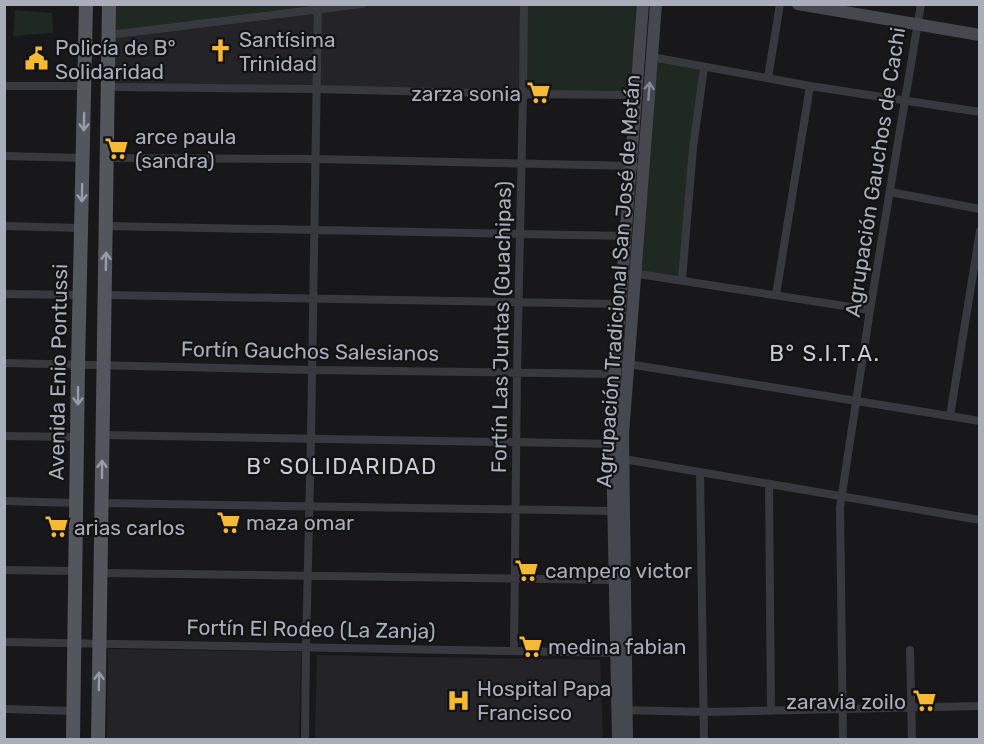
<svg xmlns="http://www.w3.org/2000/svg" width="984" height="744" viewBox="0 0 984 744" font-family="Rubik,sans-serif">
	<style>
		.built { fill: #242327 }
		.green { fill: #1f2821 }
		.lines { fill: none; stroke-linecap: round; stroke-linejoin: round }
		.street { stroke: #38393f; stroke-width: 8 }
		.secondary { stroke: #46484f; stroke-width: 12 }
		.primary { stroke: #54565e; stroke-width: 14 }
		.oneway { stroke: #868a95 }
		.oneway2 { stroke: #989ca8 }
		.labels { text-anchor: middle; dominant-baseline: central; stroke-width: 4.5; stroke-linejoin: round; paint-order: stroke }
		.poi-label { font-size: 21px; fill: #a9aeba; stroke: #131215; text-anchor: start }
		.street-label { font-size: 21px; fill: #a9aeba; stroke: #131215 }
		.neighbourhood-label { font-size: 22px; letter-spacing: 1.5px; fill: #cbcdd6; stroke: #131215 }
	</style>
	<rect width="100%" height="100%" fill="#18181a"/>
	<path class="built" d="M 362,5 L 524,5 L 523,94 L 110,86 L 110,36 Z
		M 108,649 L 301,652 L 299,739 L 107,739 Z
		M 317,655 L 600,660 L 603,739 L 315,739 Z"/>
	<path class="green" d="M 112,5 L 315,5 L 315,9 L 112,34 Z
		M 524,5 L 645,5 L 636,95 L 523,94 Z
		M 15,10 L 52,13 L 53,33 L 13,36 Z
		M 652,57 L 704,67 L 682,280 L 636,273 Z"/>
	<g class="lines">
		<path class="street" d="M 109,35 L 362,4
			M 652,57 L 810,86 L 980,112
			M 768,78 L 780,4
			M 4,86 L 85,86
			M 109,87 L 316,89 L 523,94 L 636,95
			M 4,156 L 83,158
			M 108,158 L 315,159 L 635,166
			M 890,192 L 980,209
			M 4,226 L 81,228
			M 106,226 L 626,236
			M 632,273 L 870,310
			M 682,280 L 693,148 L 704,67
			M 4,294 L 80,295
			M 105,295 L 620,304
			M 776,295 L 810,86
			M 616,362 L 980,421
			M 4,363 L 312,370 L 615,374
			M 950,416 L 980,231
			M 102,435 L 617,444
			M 4,436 L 78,437
			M 618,458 L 980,520
			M 700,472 L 704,740
			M 769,485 L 771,711
			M 4,501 L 77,503
			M 102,503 L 613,511
			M 4,570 L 76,571
			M 101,573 L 615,580
			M 4,642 L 619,653
			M 910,650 L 912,740
			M 514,651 L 517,373 L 523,94 L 524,4
			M 4,709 L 74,711
			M 621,710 L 704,712 L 980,706
			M 305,740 L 306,647 L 311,438 L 318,4
			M 843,740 L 840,507 L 870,310 L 921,4"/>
		<path class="secondary" d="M 798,4 L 980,35
			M 618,740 L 612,444 L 615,374 L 643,4
			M 627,740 L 623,434 L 656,4"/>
		<path class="primary" d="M 73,740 L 78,365 L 86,4
			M 98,740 L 109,4"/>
	</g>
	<defs><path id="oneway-shaft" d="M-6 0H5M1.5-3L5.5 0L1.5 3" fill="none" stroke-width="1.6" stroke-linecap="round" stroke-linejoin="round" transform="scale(1.5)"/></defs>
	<use class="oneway" href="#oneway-shaft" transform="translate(649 91) rotate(-86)"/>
	<g class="oneway2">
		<use href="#oneway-shaft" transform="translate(84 122) rotate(91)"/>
		<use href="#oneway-shaft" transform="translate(82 193) rotate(91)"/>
		<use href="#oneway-shaft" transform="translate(106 261) rotate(-89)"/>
		<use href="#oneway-shaft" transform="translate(78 396) rotate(90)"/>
		<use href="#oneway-shaft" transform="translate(102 469) rotate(-90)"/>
		<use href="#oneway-shaft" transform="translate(99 681) rotate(-89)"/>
	</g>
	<defs>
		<symbol id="church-bare" viewBox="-9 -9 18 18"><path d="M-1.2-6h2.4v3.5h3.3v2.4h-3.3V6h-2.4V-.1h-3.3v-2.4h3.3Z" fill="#f6b933" stroke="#131215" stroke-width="2.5" paint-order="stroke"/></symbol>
		<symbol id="civic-bare" viewBox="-9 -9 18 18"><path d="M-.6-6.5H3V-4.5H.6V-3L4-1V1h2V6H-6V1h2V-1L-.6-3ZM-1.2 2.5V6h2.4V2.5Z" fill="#f6b933" stroke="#131215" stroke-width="2.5" paint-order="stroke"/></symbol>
		<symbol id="supermarket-bare" viewBox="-9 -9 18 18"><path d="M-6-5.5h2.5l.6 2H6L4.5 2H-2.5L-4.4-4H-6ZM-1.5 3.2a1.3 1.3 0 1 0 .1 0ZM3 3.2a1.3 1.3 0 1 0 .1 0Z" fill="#f6b933" stroke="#131215" stroke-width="2.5" paint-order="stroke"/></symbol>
		<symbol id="hospital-bare" viewBox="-9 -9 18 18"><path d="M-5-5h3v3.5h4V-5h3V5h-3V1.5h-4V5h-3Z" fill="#f6b933" stroke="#131215" stroke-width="2.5" paint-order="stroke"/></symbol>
	</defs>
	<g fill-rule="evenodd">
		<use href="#church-bare" x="204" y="34" width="33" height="33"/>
		<use href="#civic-bare" x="20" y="42" width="33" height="33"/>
		<use href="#supermarket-bare" x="522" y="76" width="33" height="33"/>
		<use href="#supermarket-bare" x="100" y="132" width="33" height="33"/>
		<use href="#supermarket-bare" x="212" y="506" width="33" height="33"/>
		<use href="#supermarket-bare" x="40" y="510" width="33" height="33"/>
		<use href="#supermarket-bare" x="510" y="554" width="33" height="33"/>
		<use href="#supermarket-bare" x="514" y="630" width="33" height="33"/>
		<use href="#hospital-bare" x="442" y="684" width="33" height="33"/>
		<use href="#supermarket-bare" x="908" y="684" width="33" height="33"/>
	</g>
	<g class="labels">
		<g class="poi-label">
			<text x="239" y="39">Santísima<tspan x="239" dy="24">Trinidad</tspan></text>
			<text x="55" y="47">Policía de B°<tspan x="55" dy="24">Solidaridad</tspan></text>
			<text x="521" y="93" text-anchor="end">zarza sonia</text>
			<text x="135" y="136">arce paula<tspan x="135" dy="24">(sandra)</tspan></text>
			<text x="246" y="522">maza omar</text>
			<text x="74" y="527">arias carlos</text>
			<text x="545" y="570">campero victor</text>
			<text x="548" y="646">medina fabian</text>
			<text x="477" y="688">Hospital Papa<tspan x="477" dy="24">Francisco</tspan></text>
			<text x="906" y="701" text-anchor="end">zaravia zoilo</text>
		</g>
		<g class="street-label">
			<text transform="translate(875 172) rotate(-81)">Agrupación Gauchos de Cachi</text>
			<text transform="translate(618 281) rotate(-86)">Agrupación Tradicional San José de Metán</text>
			<text transform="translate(501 327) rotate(-89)">Fortín Las Juntas (Guachipas)</text>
			<text transform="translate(310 351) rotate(1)">Fortín Gauchos Salesianos</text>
			<text transform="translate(58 372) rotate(-89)">Avenida Enio Pontussi</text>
			<text transform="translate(311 629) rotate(1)">Fortín El Rodeo (La Zanja)</text>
		</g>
		<g class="neighbourhood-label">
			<text x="825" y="353">B° S.I.T.A.</text>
			<text x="342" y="466">B° SOLIDARIDAD</text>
		</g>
	</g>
	<rect width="984" height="744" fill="none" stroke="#a9aeba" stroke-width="12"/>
</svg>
